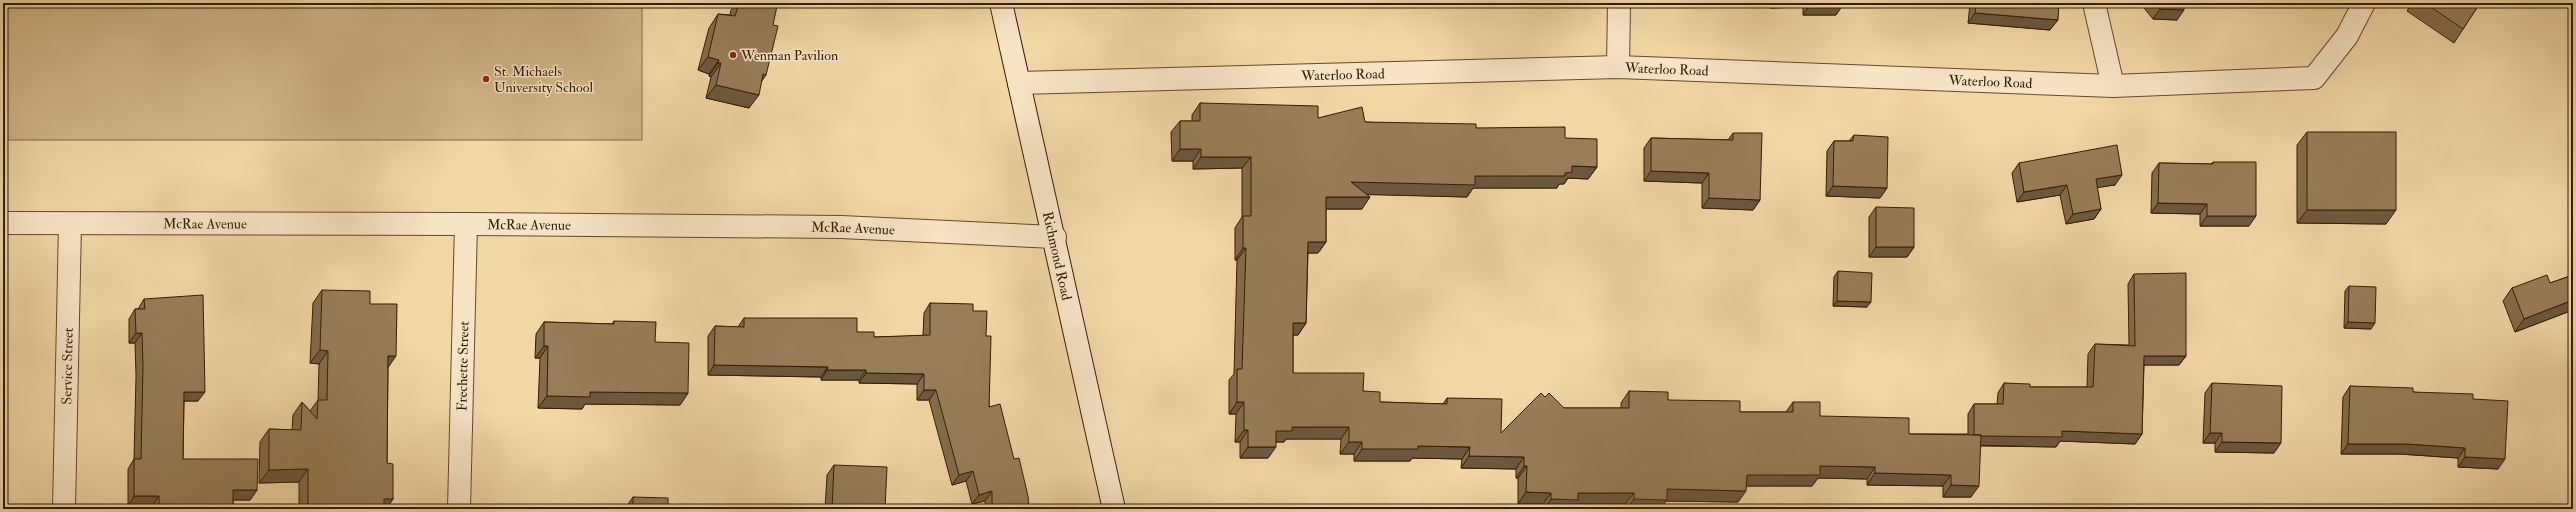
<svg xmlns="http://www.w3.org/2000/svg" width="2576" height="512" viewBox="0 0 2576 512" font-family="'IM FELL Double Pica',serif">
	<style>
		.park { fill: #d1b68a; stroke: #836946 }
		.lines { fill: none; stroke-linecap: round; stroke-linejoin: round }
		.minor-casing { stroke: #644a2c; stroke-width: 24 }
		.secondary-casing { stroke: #351c03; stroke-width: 24 }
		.minor { stroke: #f6e4c5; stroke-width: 22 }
		.secondary { stroke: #f6e4c5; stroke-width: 22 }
		.wall { fill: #826c4c; stroke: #351c03 }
		.shaded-wall { fill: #6a583e; stroke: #351c03 }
		.building { fill: #977d58; stroke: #351c03 }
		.poi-dot { fill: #8f2418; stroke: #f6e4c5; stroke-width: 1.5 }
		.labels { text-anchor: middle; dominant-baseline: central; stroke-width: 3; stroke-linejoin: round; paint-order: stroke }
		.poi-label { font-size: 14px; fill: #351c03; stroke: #f6e4c5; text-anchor: start }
		.street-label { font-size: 14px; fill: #351c03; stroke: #f6e4c5 }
	</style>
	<rect width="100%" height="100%" fill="#f1d6a6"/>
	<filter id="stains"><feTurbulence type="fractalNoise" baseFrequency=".005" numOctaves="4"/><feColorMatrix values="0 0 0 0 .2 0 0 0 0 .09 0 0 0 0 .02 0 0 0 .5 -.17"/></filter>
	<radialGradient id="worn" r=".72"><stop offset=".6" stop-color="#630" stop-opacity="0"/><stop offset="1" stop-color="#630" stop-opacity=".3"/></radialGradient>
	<path class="park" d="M 3,3 L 642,3 L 642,140 L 3,140 Z"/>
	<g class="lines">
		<defs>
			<g id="minor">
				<path d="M 2094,3 L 2113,86"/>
				<path d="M 1618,67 L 1619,3"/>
				<path id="s1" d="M 1019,83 L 1618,67 L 2113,86 L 2314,78 L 2347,36 L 2364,3"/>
				<path id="s2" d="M 3,223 L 466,224 L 841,227 L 1055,237"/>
				<path id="s3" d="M 64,509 L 70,224"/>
				<path id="s4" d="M 459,509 L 466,224"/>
			</g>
			<g id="secondary">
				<path id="s5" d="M 1001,3 L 1114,509"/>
			</g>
		</defs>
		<use href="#minor" class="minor-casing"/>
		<use href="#secondary" class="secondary-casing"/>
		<use href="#minor" class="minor"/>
		<use href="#secondary" class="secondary"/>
	</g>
	<path class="wall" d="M 736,3 L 767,3 L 773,25 L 762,80 L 749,108 L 706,98 L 711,77 L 709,76 L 709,74 L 698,70 L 709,28 L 718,14 L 730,15 L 731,10 Z
		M 1769,3 L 1843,3 L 1836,15 L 1803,15 L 1803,7 L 1770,8 Z
		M 1970,3 L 2059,3 L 2050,30 L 1968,23 Z
		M 2140,3 L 2184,3 L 2177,20 L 2153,19 Z
		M 2412,3 L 2480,3 L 2454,43 L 2407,11 Z
		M 1200,103 L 1318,118 L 1365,122 L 1476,128 L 1565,138 L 1597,167 L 1588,179 L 1568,178 L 1564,184 L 1559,184 L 1557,188 L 1473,188 L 1467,197 L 1366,194 L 1362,209 L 1326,209 L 1326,242 L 1318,253 L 1308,253 L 1306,323 L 1298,335 L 1293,335 L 1293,373 L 1363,391 L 1380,402 L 1443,404 L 1447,398 L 1501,433 L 1545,397 L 1564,408 L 1621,408 L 1621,403 L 1629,391 L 1668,400 L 1740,412 L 1786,412 L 1793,402 L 1820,416 L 1909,434 L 1968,434 L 1968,414 L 1974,404 L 1997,404 L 1998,393 L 2004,383 L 2030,387 L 2087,387 L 2088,354 L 2095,344 L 2129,345 L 2128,284 L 2134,274 L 2186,356 L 2179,365 L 2144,365 L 2142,434 L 2135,444 L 2060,441 L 2056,447 L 1980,446 L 1971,497 L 1943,497 L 1943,486 L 1867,485 L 1867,479 L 1818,478 L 1812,486 L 1747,486 L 1738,502 L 1666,501 L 1660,509 L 1625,509 L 1625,504 L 1575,504 L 1572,509 L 1543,509 L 1543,504 L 1518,504 L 1518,478 L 1516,478 L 1516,469 L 1461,468 L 1462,459 L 1412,458 L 1410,461 L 1354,461 L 1354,454 L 1340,454 L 1341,439 L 1286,439 L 1284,442 L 1276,442 L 1268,458 L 1240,458 L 1240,442 L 1235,442 L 1236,414 L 1229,414 L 1229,380 L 1234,374 L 1237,260 L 1235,260 L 1235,228 L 1242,217 L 1242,168 L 1193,169 L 1193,161 L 1172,161 L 1171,132 L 1180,121 L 1192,121 L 1192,115 Z
		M 2573,123 L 2573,164 L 2570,164 L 2572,125 Z
		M 2307,132 L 2386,224 L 2297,223 L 2297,145 Z
		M 1733,133 L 1760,200 L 1753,210 L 1702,208 L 1702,183 L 1644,181 L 1644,148 L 1651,138 L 1728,140 Z
		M 1854,135 L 1887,188 L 1880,198 L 1826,196 L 1827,151 L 1834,141 L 1849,141 Z
		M 2213,162 L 2249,226 L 2200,226 L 2200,214 L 2151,213 L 2152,173 L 2159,163 L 2211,164 Z
		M 2019,163 L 2115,185 L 2097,187 L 2101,209 L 2094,219 L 2066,224 L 2060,195 L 2017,202 L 2012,173 Z
		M 1876,207 L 1914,247 L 1907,257 L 1869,257 L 1869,217 Z
		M 1838,271 L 1867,307 L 1833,306 L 1834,277 Z
		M 2573,275 L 2573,310 L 2515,332 L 2503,301 L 2512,288 L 2550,283 Z
		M 2349,286 L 2371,329 L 2344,328 L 2345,291 Z
		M 322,290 L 370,304 L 388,367 L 387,463 L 393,499 L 386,509 L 299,509 L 299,482 L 259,483 L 260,442 L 269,429 L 292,430 L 293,415 L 302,402 L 310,411 L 318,400 L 319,364 L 310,363 L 313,303 Z
		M 144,299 L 198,401 L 184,401 L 183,459 L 257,490 L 250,500 L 233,500 L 233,505 L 230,509 L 152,509 L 152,506 L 128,506 L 128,469 L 134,459 L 136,376 L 135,343 L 129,343 L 129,319 L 135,309 L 138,309 Z
		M 930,303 L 973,311 L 986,336 L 989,407 L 1014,459 L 1029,509 L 985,509 L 985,501 L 972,504 L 966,481 L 952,485 L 929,400 L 917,400 L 917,384 L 859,383 L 859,380 L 821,380 L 821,377 L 708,375 L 708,336 L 715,326 L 738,327 L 744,318 L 857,332 L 874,337 L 923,336 L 924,313 Z
		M 614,321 L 655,342 L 688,393 L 680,405 L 585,404 L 582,409 L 538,408 L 540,358 L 535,358 L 536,334 L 544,322 L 612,324 Z
		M 2212,383 L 2274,453 L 2215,452 L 2215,443 L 2203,443 L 2205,393 Z
		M 2350,386 L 2413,392 L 2473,399 L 2498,469 L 2458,467 L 2458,458 L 2400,454 L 2341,454 L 2343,397 Z
		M 834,465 L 885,509 L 825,509 L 827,475 Z
		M 633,497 L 668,509 L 626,509 L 626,507 Z"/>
	<path class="shaded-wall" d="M 1773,3 L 1806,3 L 1803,7 L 1770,8 Z
		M 1810,5 L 1843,5 L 1836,15 L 1803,15 Z
		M 2160,9 L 2184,10 L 2177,20 L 2153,19 Z
		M 1975,13 L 2058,20 L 2050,30 L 1968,23 Z
		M 708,57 L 719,60 L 709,74 L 698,70 Z
		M 718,63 L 721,63 L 711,77 L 709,76 Z
		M 763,74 L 766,75 L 757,88 Z
		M 716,85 L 759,95 L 749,108 L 706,98 Z
		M 1180,149 L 1201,149 L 1193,161 L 1172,161 Z
		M 1201,157 L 1251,157 L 1242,168 L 1193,169 Z
		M 1572,166 L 1597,167 L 1588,179 L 1568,178 L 1564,184 L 1559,184 L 1557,188 L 1473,188 L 1467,197 L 1342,194 L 1351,182 L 1475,176 L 1565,173 Z
		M 1651,171 L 1709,173 L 1702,183 L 1644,181 Z
		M 2122,175 L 2115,185 L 2089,189 L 2096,179 Z
		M 2067,185 L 2060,195 L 2017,202 L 2024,192 Z
		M 1833,186 L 1887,188 L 1880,198 L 1826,196 Z
		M 1326,197 L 1370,197 L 1362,209 L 1318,209 Z
		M 1709,198 L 1760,200 L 1753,210 L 1702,208 Z
		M 2158,203 L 2207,204 L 2200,214 L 2151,213 Z
		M 2101,209 L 2094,219 L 2066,224 L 2073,214 Z
		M 2307,210 L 2396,210 L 2386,224 L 2297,223 Z
		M 2207,216 L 2256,216 L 2249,226 L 2200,226 Z
		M 1308,242 L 1326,242 L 1318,253 L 1300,253 Z
		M 1876,247 L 1914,247 L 1907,257 L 1869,257 Z
		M 1243,248 L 1246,248 L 1237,260 L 1235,260 Z
		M 2573,300 L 2573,310 L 2515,332 L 2524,319 Z
		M 1837,301 L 1871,302 L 1867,307 L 1833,306 Z
		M 2348,322 L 2375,323 L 2371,329 L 2344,328 Z
		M 1293,323 L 1306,323 L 1298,335 L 1285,335 Z
		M 136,333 L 142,333 L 135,343 L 129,343 Z
		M 544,346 L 548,346 L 540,358 L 535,358 Z
		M 320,350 L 328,351 L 319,364 L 310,363 Z
		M 388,356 L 396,356 L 387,369 Z
		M 2144,356 L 2186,356 L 2179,365 L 2138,365 Z
		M 714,365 L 828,367 L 821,377 L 708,375 Z
		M 827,370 L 866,370 L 859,380 L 821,380 Z
		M 866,373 L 924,374 L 917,384 L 859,383 Z
		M 924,390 L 936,390 L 929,400 L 917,400 Z
		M 184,392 L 205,392 L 198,401 L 177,401 Z
		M 590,392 L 688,393 L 680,405 L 585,404 L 582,409 L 538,408 L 547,396 Z
		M 1237,402 L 1244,402 L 1236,414 L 1229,414 Z
		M 1292,427 L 1349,427 L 1341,439 L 1286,439 L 1284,442 L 1268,442 L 1276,431 Z
		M 1244,430 L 1248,430 L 1240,442 L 1235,442 Z
		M 2062,431 L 2142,434 L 2135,444 L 2060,441 L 2056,447 L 1967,445 L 1974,436 Z
		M 2210,433 L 2222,433 L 2215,443 L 2203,443 Z
		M 1349,442 L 1362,442 L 1354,454 L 1340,454 Z
		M 2222,442 L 2281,443 L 2274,453 L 2215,452 Z
		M 2348,444 L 2407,444 L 2465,448 L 2458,458 L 2400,454 L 2341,454 Z
		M 1418,446 L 1470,447 L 1462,459 L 1412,458 L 1410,461 L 1354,461 L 1362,449 Z
		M 1248,447 L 1276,447 L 1268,458 L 1240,458 Z
		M 1469,456 L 1524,457 L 1516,469 L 1461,468 Z
		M 2465,457 L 2505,459 L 2498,469 L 2458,467 Z
		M 1524,466 L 1527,466 L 1518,478 L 1516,478 Z
		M 1820,466 L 1875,467 L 1867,479 L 1818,478 L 1812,486 L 1739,486 L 1747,475 Z
		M 308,469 L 299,482 L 259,483 L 269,470 Z
		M 973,471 L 966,481 L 952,485 L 959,475 Z
		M 1875,473 L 1951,475 L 1943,486 L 1867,485 Z
		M 1951,485 L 1979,486 L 1971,497 L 1943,497 Z
		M 1667,489 L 1746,491 L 1738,502 L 1666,501 L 1660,509 L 1627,509 L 1634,499 Z
		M 233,490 L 257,490 L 250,500 L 226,500 Z
		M 992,491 L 985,501 L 972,504 L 979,495 Z
		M 1526,492 L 1551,493 L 1543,504 L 1518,504 Z
		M 1578,493 L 1634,493 L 1625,504 L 1575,504 L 1572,509 L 1544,509 L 1551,499 Z
		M 134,496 L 159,496 L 152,506 L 128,506 Z
		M 384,499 L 393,499 L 386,509 L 377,509 Z
		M 207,505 L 233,505 L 230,509 L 204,509 Z"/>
	<path class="building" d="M 739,3 L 767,3 L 777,6 L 773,25 L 778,26 L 766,75 L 763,74 L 759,95 L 716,85 L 721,63 L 718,63 L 719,60 L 708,57 L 718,14 L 735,16 Z
		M 1810,3 L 1843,3 L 1843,5 L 1810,5 Z
		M 1976,3 L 2059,3 L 2058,20 L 1975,13 Z
		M 2155,3 L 2184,3 L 2184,10 L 2160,9 Z
		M 2425,3 L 2480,3 L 2463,29 Z
		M 1200,103 L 1318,106 L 1318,118 L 1362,107 L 1365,122 L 1476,124 L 1476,128 L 1565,127 L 1565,138 L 1597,139 L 1597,167 L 1572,166 L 1572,172 L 1565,173 L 1565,176 L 1475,176 L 1475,185 L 1351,182 L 1370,197 L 1326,197 L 1326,242 L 1308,242 L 1306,323 L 1293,323 L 1293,373 L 1364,373 L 1363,391 L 1380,392 L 1380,402 L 1447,404 L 1447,398 L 1502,399 L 1501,433 L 1541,393 L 1545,397 L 1549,393 L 1564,408 L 1629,408 L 1629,391 L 1668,392 L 1668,400 L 1740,401 L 1740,412 L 1793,412 L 1793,402 L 1820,402 L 1820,416 L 1909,418 L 1909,434 L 1981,435 L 1979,486 L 1951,485 L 1951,475 L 1875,473 L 1875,467 L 1820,466 L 1820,475 L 1747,475 L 1746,491 L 1667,489 L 1667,500 L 1634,499 L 1634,493 L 1578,493 L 1578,500 L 1551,499 L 1551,493 L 1526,492 L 1527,466 L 1524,466 L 1524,457 L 1469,456 L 1470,447 L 1418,446 L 1418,449 L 1362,449 L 1362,442 L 1349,442 L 1349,427 L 1292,427 L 1292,431 L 1276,431 L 1276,447 L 1248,447 L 1248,430 L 1244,430 L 1244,402 L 1237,402 L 1237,369 L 1242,369 L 1246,248 L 1243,248 L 1243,216 L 1251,216 L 1251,157 L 1201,157 L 1201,149 L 1180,149 L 1180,121 L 1200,121 Z
		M 2307,132 L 2396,132 L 2396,210 L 2307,210 Z
		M 1733,133 L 1762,133 L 1760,200 L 1709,198 L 1709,173 L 1651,171 L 1651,138 L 1733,140 Z
		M 1854,135 L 1888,137 L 1887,188 L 1833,186 L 1834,141 L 1853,141 Z
		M 2117,145 L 2122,175 L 2096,179 L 2101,209 L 2073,214 L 2067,185 L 2024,192 L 2019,163 Z
		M 2213,162 L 2256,162 L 2256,216 L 2207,216 L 2207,204 L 2158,203 L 2159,163 L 2213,164 Z
		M 1876,207 L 1914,208 L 1914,247 L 1876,247 Z
		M 1838,271 L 1872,273 L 1871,302 L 1837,301 Z
		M 2186,273 L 2186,356 L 2144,356 L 2142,434 L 2062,431 L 2062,437 L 1980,436 L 1981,435 L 1974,435 L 1974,404 L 2003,404 L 2004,383 L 2030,384 L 2030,387 L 2093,387 L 2095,344 L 2135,346 L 2134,274 Z
		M 2547,275 L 2550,283 L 2573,275 L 2573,300 L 2524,319 L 2512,288 Z
		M 2349,286 L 2376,287 L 2375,323 L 2348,322 Z
		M 322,290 L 370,291 L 370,304 L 397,304 L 396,356 L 388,356 L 387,463 L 393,464 L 393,499 L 384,499 L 384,509 L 308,509 L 308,469 L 269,470 L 269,429 L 301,430 L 302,402 L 317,419 L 318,400 L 327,400 L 328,351 L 320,350 Z
		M 203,295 L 205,392 L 184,392 L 183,459 L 258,459 L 257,490 L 233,490 L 233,505 L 207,505 L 207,509 L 159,509 L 159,496 L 134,496 L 134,459 L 141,459 L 143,366 L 142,333 L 136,333 L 135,309 L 145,309 L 144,299 Z
		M 930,303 L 973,304 L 973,311 L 987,311 L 986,336 L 991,336 L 989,407 L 1000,404 L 1014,459 L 1019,458 L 1028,496 L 1029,509 L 992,509 L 992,491 L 979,495 L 973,471 L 959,475 L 936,390 L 924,390 L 924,374 L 866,373 L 866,370 L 827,370 L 828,367 L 714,365 L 715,326 L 744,327 L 744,318 L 857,318 L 857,332 L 874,332 L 874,337 L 930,335 Z
		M 614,321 L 656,322 L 655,342 L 689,343 L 688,393 L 590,392 L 590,397 L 547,396 L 548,346 L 544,346 L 544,322 L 614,324 Z
		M 2212,383 L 2282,386 L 2281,443 L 2222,442 L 2222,433 L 2210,433 Z
		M 2350,386 L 2413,388 L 2413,392 L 2473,394 L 2473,399 L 2508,401 L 2505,459 L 2465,457 L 2465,448 L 2407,444 L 2348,444 Z
		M 834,465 L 887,467 L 885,509 L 832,509 Z
		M 633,497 L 668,498 L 668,509 L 633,509 Z"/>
	<g class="poi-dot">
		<circle cx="733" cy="55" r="4"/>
		<circle cx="486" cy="79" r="4"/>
	</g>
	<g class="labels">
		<g class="poi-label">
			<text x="741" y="55">Wenman Pavilion</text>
			<text x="494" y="71">St. Michaels<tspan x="494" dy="16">University School</tspan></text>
		</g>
		<g class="street-label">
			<text stroke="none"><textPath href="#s1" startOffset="648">Waterloo Road</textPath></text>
			<text stroke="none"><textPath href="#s1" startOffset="324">Waterloo Road</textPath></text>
			<text stroke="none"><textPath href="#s1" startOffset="972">Waterloo Road</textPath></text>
			<text stroke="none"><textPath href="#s2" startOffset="202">McRae Avenue</textPath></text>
			<text stroke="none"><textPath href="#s2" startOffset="526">McRae Avenue</textPath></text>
			<text stroke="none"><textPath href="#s2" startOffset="850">McRae Avenue</textPath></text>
			<text stroke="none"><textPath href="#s5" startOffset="259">Richmond Road</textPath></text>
			<text stroke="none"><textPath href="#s4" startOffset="143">Frechette Street</textPath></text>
			<text stroke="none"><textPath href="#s3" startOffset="143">Service Street</textPath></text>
		</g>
	</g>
	<rect width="2576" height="512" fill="none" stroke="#f1d6a6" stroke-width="16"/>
	<rect x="4" y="4" width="2568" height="504" fill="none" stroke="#351c03" stroke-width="2"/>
	<rect x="8" y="8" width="2560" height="496" fill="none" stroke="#351c03"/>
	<rect width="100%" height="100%" filter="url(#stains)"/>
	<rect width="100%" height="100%" fill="url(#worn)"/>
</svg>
